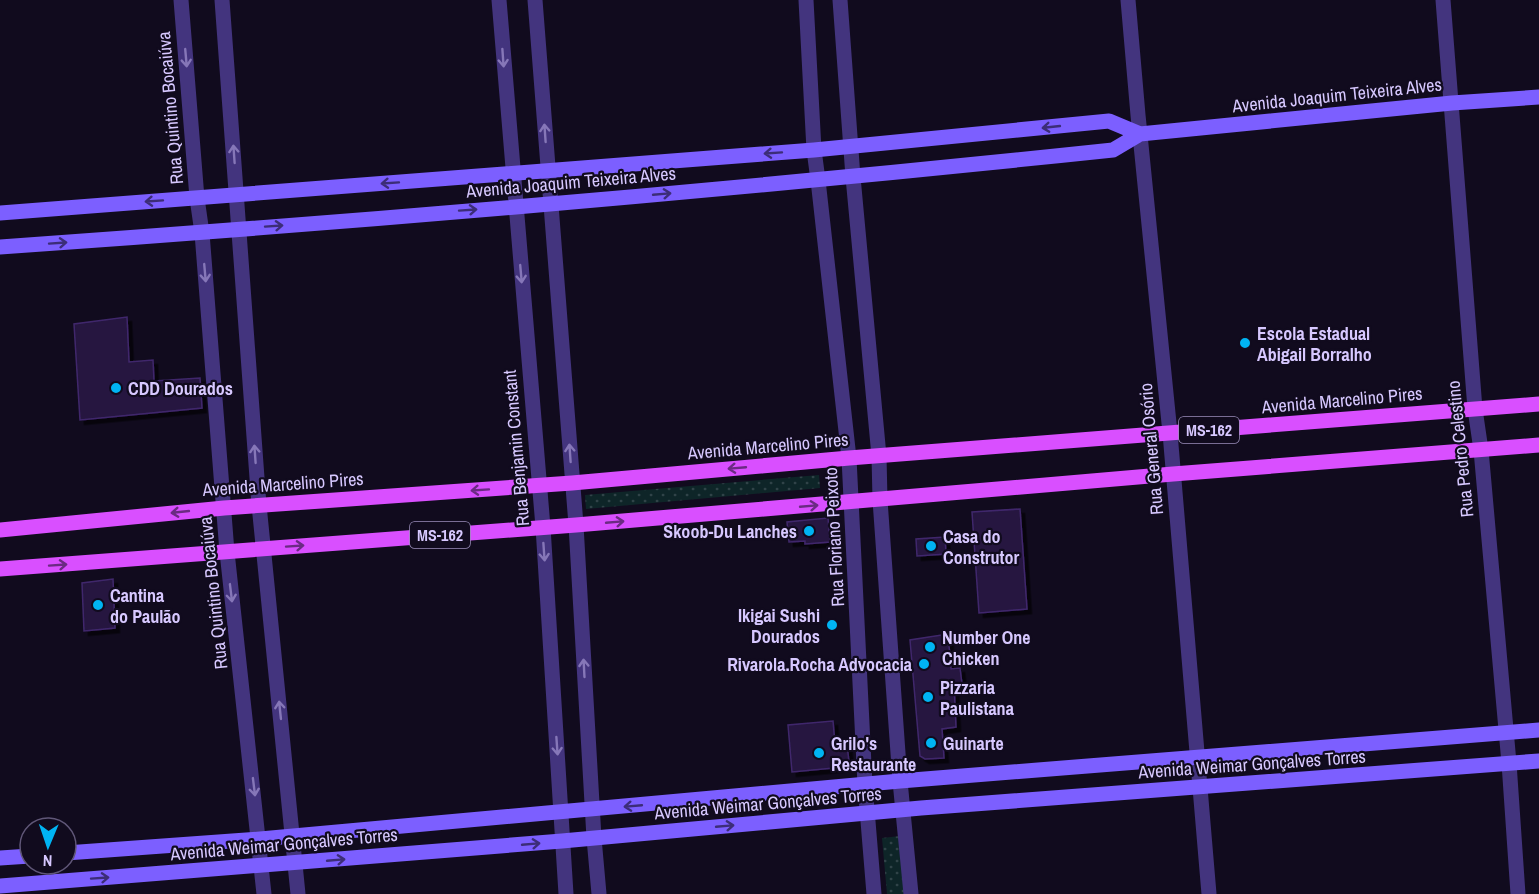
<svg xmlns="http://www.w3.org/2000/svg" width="1539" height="894" viewBox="0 0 1539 894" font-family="'Archivo Narrow',sans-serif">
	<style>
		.grass { fill: url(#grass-dots) }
		.building { fill: #25163f; stroke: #40286c; stroke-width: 1.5; filter: url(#shadow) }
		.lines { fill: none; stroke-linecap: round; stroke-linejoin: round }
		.minor { stroke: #43347e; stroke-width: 15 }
		.tertiary { stroke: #43347e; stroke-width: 15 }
		.secondary { stroke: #7c5fff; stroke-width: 15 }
		.primary { stroke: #d94fff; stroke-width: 15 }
		.oneway { stroke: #8677b8 }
		.oneway2 { stroke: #3c2d78 }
		.oneway3 { stroke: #6b2a83 }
		.poi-dot { fill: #00b4f3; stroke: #110b1e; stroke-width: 2 }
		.labels { text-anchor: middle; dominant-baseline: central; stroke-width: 4.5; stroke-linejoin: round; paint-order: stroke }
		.shield { fill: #110b1e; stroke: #9c8fbc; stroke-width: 1.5 }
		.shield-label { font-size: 16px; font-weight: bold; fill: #d7c8ff }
		.street-label { font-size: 18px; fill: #d7c8ff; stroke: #110b1e }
		.poi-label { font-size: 18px; font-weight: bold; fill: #d7c8ff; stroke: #110b1e; text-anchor: start }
	</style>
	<defs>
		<pattern id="grass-dots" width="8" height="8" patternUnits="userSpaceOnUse" patternTransform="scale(1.5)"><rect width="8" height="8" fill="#0e2528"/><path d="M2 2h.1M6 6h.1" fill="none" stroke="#304348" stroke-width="1.8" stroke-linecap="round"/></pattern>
		<filter id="shadow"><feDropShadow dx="4.5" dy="4.5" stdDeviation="0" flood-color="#0009"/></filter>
	</defs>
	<rect width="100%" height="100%" fill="#110b1e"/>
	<path class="grass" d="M 819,475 L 820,488 L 586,509 L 585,495 Z
		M 900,836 L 904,894 L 887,894 L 882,838 Z"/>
	<path class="building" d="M 127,317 L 129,362 L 153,360 L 154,381 L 200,378 L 202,408 L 80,420 L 74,324 Z
		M 1020,509 L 1027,609 L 979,613 L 972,512 Z
		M 828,518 L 830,542 L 805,544 L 805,541 L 789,542 L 787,522 Z
		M 945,537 L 946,554 L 917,556 L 916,539 Z
		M 113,579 L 115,628 L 84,631 L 82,583 Z
		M 948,634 L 951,669 L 960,668 L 962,684 L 954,684 L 956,727 L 942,729 L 944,758 L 925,759 L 920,756 L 910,640 Z
		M 833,721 L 835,744 L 847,743 L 849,763 L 844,767 L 792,772 L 788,725 Z"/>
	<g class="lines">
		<path class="minor" d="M 181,0 L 197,198 L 202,233 L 227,552 L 264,894
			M 222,0 L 259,505 L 298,894
			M 499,0 L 543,527 L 566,894
			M 535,0 L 576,525 L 594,838 L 599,894
			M 1128,0 L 1138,115 L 1170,433 L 1209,894
			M 1443,0 L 1475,409 L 1481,450 L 1509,763 L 1518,894
			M 853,177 L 879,456 L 880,500 L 900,781 L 911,894
			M 818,180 L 849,458 L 865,785 L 874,894"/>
		<path class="tertiary" d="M 806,0 L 814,150 L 818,180
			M 840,0 L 853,177"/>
		<path class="secondary" d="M 0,213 L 814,150 L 1109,121 L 1140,134
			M 0,247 C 372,221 743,189 1113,150 L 1140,134 L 1452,103 L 1539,97
			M 66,853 L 260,839 L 900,781 L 1539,730
			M 0,858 L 30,856
			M 0,886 L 562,841 L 921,808 L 1539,761"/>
		<path class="primary" d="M 0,530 L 224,508 L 572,483 L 849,458 L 1539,404
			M 0,569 L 576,525 L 1173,474 L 1539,445"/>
	</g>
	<defs><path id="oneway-shaft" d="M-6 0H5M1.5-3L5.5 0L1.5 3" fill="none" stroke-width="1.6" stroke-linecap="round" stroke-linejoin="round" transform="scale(1.5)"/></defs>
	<g class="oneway">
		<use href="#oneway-shaft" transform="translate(186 58) rotate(85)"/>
		<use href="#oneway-shaft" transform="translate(503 58) rotate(86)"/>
		<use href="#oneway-shaft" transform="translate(545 133) rotate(-94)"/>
		<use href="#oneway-shaft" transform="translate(234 154) rotate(-94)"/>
		<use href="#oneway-shaft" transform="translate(205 273) rotate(85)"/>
		<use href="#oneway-shaft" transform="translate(521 274) rotate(85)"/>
		<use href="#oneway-shaft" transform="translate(570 453) rotate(-94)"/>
		<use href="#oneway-shaft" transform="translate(255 454) rotate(-94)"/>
		<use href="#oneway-shaft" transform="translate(544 552) rotate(86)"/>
		<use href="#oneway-shaft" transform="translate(231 593) rotate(83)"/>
		<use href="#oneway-shaft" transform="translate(584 668) rotate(-93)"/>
		<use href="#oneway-shaft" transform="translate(280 710) rotate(-96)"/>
		<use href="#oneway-shaft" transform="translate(557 746) rotate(86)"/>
		<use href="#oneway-shaft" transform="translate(254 787) rotate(83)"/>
	</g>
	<g class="oneway2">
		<use href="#oneway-shaft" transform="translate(1051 127) rotate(174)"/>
		<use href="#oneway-shaft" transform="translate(773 153) rotate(176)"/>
		<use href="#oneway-shaft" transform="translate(390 183) rotate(176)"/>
		<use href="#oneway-shaft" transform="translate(662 194) rotate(-5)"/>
		<use href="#oneway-shaft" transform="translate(154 201) rotate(176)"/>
		<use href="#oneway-shaft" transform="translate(468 210) rotate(-4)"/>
		<use href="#oneway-shaft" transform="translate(274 226) rotate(-4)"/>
		<use href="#oneway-shaft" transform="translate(58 243) rotate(-4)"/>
		<use href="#oneway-shaft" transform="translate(633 806) rotate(175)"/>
		<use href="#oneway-shaft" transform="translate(725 826) rotate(-5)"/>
		<use href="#oneway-shaft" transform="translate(531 844) rotate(-5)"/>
		<use href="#oneway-shaft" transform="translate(336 860) rotate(-5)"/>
		<use href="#oneway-shaft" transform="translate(100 878) rotate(-4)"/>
	</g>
	<g class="oneway3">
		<use href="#oneway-shaft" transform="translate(737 468) rotate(175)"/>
		<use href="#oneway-shaft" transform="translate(480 490) rotate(176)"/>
		<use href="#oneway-shaft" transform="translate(809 506) rotate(-5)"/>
		<use href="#oneway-shaft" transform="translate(180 512) rotate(174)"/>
		<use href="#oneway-shaft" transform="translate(615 522) rotate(-5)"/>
		<use href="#oneway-shaft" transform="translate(295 546) rotate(-4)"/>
		<use href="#oneway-shaft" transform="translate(58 565) rotate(-4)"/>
	</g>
	<g class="poi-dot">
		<circle cx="1245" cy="343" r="6"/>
		<circle cx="116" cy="388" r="6"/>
		<circle cx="809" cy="531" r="6"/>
		<circle cx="931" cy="546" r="6"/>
		<circle cx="98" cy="605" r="6"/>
		<circle cx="832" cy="625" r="6"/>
		<circle cx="930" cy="647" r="6"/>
		<circle cx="924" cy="664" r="6"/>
		<circle cx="928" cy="697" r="6"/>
		<circle cx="931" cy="743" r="6"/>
		<circle cx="819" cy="753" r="6"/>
	</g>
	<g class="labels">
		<g class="shield">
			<rect x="1179" y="417" width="60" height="26" rx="4.5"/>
			<rect x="410" y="522" width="60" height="26" rx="4.5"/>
		</g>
		<g class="shield-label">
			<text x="1209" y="430">MS-162</text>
			<text x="440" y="535">MS-162</text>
		</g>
		<g class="street-label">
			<text transform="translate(1337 95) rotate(-6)">Avenida Joaquim Teixeira Alves</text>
			<text transform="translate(170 108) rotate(-95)">Rua Quintino Bocaiúva</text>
			<text transform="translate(571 182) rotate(-5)">Avenida Joaquim Teixeira Alves</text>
			<text transform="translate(1342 400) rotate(-5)">Avenida Marcelino Pires</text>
			<text transform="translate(768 446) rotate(-5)">Avenida Marcelino Pires</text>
			<text transform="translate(516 448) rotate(-95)">Rua Benjamin Constant</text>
			<text transform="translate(1151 449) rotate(-95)">Rua General Osório</text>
			<text transform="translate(1460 449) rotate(-96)">Rua Pedro Celestino</text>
			<text transform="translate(283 484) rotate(-4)">Avenida Marcelino Pires</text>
			<text transform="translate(834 537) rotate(-93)">Rua Floriano Peixoto</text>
			<text transform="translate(213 593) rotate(-96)">Rua Quintino Bocaiúva</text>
			<text transform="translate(1252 764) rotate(-4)">Avenida Weimar Gonçalves Torres</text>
			<text transform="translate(768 803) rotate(-5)">Avenida Weimar Gonçalves Torres</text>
			<text transform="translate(284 844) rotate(-5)">Avenida Weimar Gonçalves Torres</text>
		</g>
		<g class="poi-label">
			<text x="1257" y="333">Escola Estadual<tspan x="1257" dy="21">Abigail Borralho</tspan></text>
			<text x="128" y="388">CDD Dourados</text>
			<text x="797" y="531" text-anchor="end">Skoob-Du Lanches</text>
			<text x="943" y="536">Casa do<tspan x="943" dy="21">Construtor</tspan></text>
			<text x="110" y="595">Cantina<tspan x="110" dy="21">do Paulão</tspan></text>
			<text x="820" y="615" text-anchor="end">Ikigai Sushi<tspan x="820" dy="21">Dourados</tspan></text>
			<text x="942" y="637">Number One<tspan x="942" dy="21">Chicken</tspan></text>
			<text x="912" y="664" text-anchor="end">Rivarola.Rocha Advocacia</text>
			<text x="940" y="687">Pizzaria<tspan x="940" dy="21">Paulistana</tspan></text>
			<text x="831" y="743">Grilo's<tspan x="831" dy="21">Restaurante</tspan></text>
			<text x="943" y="743">Guinarte</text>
		</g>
	</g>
	<g transform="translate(48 846) rotate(182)"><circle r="28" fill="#110b1e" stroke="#605778" stroke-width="1.5"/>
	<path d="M0-4.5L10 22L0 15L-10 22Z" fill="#00b4f3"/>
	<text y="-9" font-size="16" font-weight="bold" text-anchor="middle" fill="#d7c8ff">N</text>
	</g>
</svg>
